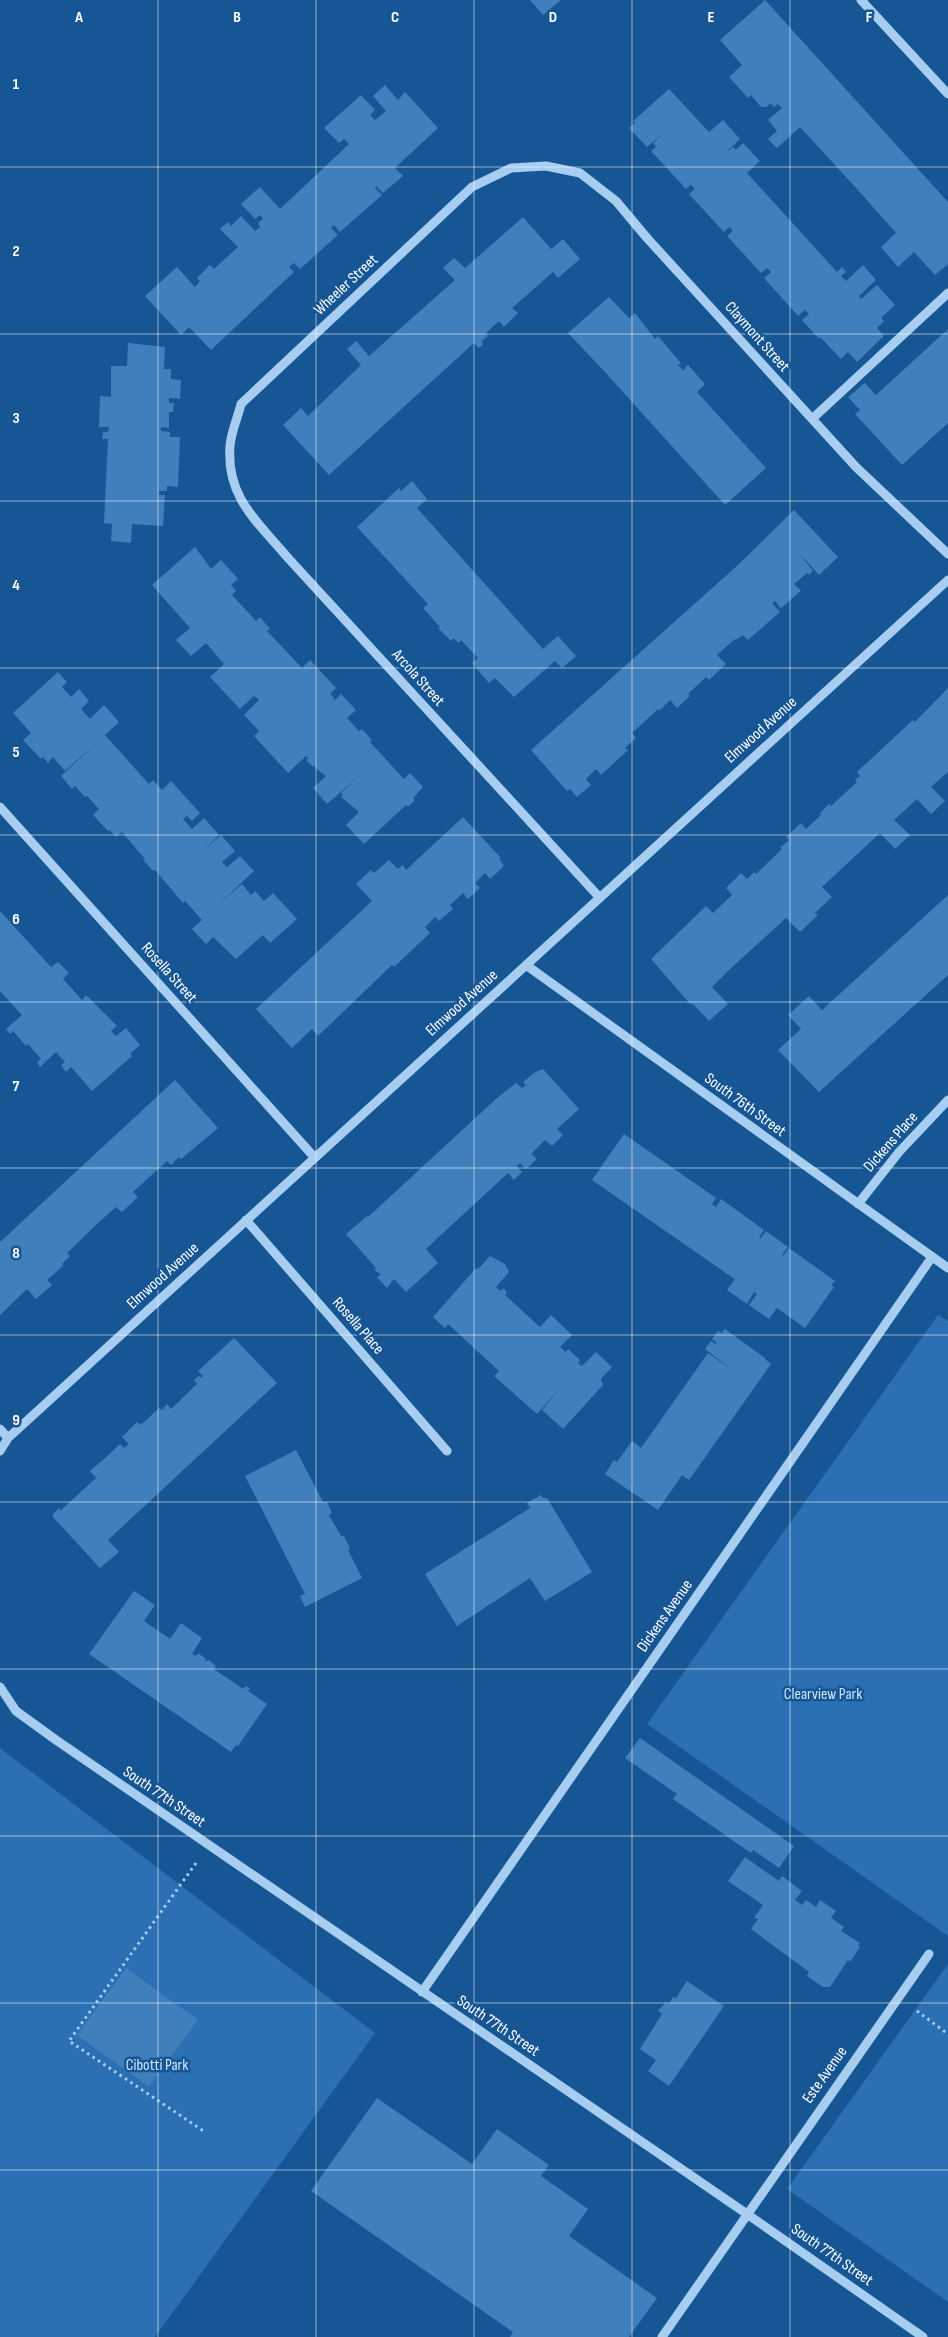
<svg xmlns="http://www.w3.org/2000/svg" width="948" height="2337" viewBox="0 0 948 2337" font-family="'Sofia Sans Condensed',sans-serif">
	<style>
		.green { fill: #2a70b3 }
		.building { fill: #3f7fbc }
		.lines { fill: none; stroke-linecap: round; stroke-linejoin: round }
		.path { stroke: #a7cdf1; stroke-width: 3; stroke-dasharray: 2.5 4; stroke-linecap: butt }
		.minor { stroke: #a7cdf1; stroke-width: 9 }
		.grid { fill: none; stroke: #fff; stroke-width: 1; stroke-opacity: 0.55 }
		.labels { text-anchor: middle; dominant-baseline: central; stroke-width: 5; stroke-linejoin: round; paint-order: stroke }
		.street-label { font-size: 16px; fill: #fff; stroke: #175694 }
		.park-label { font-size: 16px; fill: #cee6fc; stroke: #175694 }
		.grid-label { font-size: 16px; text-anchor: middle; font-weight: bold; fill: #fff; stroke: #175694; stroke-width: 5; stroke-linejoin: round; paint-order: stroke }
	</style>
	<rect width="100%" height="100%" fill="#175694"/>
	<path class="green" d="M 938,1315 L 948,1321 L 948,1936 L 647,1724 Z
		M 0,1748 L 375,2033 L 155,2337 L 0,2337 Z
		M 948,1964 L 948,2302 L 787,2189 Z"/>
	<path class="building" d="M 530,0 L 561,0 L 543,15 Z
		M 765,0 L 948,202 L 948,264 L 935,275 L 914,252 L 898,267 L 881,247 L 896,233 L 857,189 L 800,127 L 777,148 L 768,139 L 777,131 L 768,120 L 782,108 L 778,104 L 774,107 L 771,103 L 766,107 L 761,107 L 751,95 L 748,98 L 729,77 L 742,65 L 720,40 Z
		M 385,85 L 398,100 L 405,92 L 438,128 L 395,168 L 403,176 L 383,193 L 376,186 L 375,188 L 382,195 L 340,232 L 334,225 L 331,228 L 338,235 L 300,269 L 294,263 L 289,267 L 294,272 L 211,350 L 189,327 L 181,335 L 145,296 L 177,267 L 195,287 L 200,281 L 197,278 L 210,265 L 214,269 L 238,247 L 220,229 L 228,222 L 231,226 L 241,216 L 255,231 L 260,227 L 258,223 L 263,219 L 260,215 L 255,219 L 241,204 L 260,187 L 280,209 L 349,144 L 344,139 L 339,143 L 324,128 L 361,95 L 375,110 L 370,115 L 375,120 L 386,111 L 373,96 Z
		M 669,89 L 709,132 L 723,120 L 740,139 L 725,153 L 733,147 L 736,150 L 743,143 L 760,161 L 747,173 L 837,272 L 842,267 L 846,272 L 841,276 L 846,281 L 863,265 L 876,280 L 859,296 L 861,299 L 877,285 L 895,305 L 881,318 L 884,321 L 877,328 L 884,336 L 857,362 L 848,352 L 841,359 L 820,337 L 819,339 L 802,320 L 809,314 L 805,310 L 798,316 L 764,278 L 771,272 L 767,268 L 761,273 L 727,236 L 733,231 L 729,227 L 724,232 L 689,194 L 695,189 L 691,185 L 686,189 L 651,151 L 656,147 L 653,143 L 665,132 L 647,147 L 629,128 L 635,123 L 633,121 Z
		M 523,217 L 551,249 L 563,239 L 580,259 L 558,278 L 553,272 L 512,308 L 518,313 L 504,327 L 499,321 L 486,333 L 488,336 L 482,341 L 483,344 L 479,348 L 474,343 L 329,475 L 283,425 L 301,408 L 308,416 L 361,365 L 347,349 L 356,341 L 369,356 L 455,280 L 443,268 L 454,258 L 465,268 Z
		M 609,297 L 629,318 L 635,313 L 655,339 L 658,336 L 681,363 L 678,365 L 683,370 L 688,365 L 705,384 L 697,392 L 766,468 L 725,505 L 604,371 L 568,333 Z
		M 948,329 L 948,423 L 902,465 L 855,414 L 860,410 L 848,397 L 865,383 L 876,395 Z
		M 128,343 L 165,347 L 164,369 L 171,369 L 171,379 L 181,380 L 180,399 L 169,398 L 169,403 L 174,403 L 173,412 L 169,412 L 169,428 L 161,427 L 161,431 L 170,432 L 170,437 L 180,437 L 178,487 L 167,486 L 167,491 L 159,491 L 159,495 L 165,495 L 163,526 L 132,524 L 131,543 L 111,541 L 112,524 L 104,523 L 108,439 L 102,439 L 103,432 L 108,432 L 109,427 L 99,427 L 100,396 L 111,397 L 111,366 L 127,366 Z
		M 412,481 L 427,499 L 417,508 L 543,649 L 558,636 L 576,656 L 562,668 L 555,661 L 514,697 L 495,678 L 489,683 L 472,663 L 478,658 L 461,640 L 458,643 L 454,638 L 451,641 L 438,628 L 440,627 L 423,608 L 428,604 L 357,527 L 399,488 L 401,491 Z
		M 794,510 L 838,557 L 819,575 L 799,553 L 813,571 L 809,575 L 807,573 L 794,584 L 801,591 L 781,608 L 775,601 L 772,603 L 780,612 L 748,640 L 743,635 L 736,640 L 735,639 L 717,655 L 726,664 L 709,680 L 706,677 L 688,694 L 690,696 L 677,708 L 670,700 L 659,711 L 658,709 L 632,733 L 636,738 L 625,748 L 628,750 L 601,775 L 596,769 L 586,779 L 591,785 L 577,797 L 570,789 L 567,791 L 531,750 L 739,564 Z
		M 195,547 L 211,569 L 221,560 L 238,579 L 231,585 L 236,591 L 232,595 L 256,621 L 260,617 L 270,629 L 267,631 L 302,668 L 310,660 L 336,688 L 330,694 L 333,697 L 335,700 L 341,694 L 356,710 L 347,718 L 359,731 L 362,729 L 372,740 L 370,742 L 404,779 L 410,773 L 423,787 L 413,798 L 415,800 L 408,807 L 406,805 L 364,844 L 346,825 L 359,812 L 341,797 L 343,796 L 341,793 L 358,777 L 327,804 L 313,788 L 326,776 L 315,768 L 315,765 L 313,767 L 306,760 L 308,758 L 306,756 L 288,773 L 254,736 L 259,731 L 244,715 L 259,700 L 254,696 L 240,709 L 210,677 L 224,664 L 206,643 L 191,656 L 176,640 L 190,628 L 152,585 Z
		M 58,672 L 67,682 L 62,687 L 71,697 L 79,689 L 89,701 L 81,709 L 90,719 L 104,705 L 119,722 L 105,735 L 149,784 L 153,780 L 162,790 L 171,781 L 200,813 L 192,821 L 187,816 L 183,819 L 191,828 L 192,829 L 204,818 L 219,835 L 205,849 L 221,835 L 235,851 L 222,862 L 227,867 L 240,856 L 254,871 L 219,904 L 242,884 L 251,895 L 255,891 L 264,901 L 273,893 L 297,919 L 270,943 L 263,935 L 236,959 L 213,937 L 206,944 L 192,929 L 202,920 L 185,901 L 183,903 L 155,870 L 153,871 L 143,860 L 145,859 L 122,832 L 116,837 L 110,830 L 108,831 L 93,815 L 99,809 L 87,796 L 85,797 L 75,786 L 72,789 L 61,776 L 100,740 L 65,771 L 53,757 L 48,763 L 43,757 L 41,759 L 23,740 L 31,733 L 13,713 Z
		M 948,688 L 948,772 L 931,787 L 945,801 L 931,814 L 917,799 L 894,820 L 910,835 L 895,849 L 880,833 L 822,887 L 832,897 L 815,913 L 818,915 L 800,932 L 786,918 L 729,970 L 712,987 L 728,1004 L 709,1021 L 692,1003 L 691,1005 L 651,959 L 706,906 L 713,913 L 732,895 L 726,888 L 741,873 L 747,879 L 754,872 L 756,874 L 782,849 L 780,848 L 789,840 L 786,837 L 801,823 L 806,829 L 821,815 L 820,813 L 829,804 L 831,806 L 857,782 L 855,780 L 860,776 L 857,772 L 913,720 L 915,722 Z
		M 463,817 L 501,858 L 499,859 L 504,866 L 490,879 L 485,873 L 475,883 L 480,888 L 468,899 L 463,893 L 450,905 L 453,909 L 439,921 L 435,917 L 425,927 L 430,933 L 394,967 L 392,965 L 318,1036 L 312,1029 L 292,1048 L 256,1009 L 372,901 L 356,884 L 371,870 L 374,873 L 389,860 L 398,869 L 403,865 L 406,870 Z
		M 948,895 L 948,975 L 819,1092 L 778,1050 L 801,1029 L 788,1015 L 809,996 L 822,1010 Z
		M 0,911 L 51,967 L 58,962 L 69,973 L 63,979 L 82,1000 L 86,995 L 117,1026 L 111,1031 L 116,1036 L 126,1028 L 140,1045 L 130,1054 L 132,1056 L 92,1091 L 71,1067 L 66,1072 L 61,1065 L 65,1062 L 56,1052 L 40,1067 L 37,1062 L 41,1059 L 28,1044 L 26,1046 L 13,1031 L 10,1034 L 6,1029 L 22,1015 L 0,991 Z
		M 543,1069 L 579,1109 L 557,1129 L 563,1135 L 552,1146 L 545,1140 L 531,1154 L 537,1159 L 526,1169 L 520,1163 L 517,1166 L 522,1172 L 514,1180 L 508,1173 L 428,1247 L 426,1249 L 438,1263 L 406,1292 L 394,1279 L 387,1288 L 377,1277 L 381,1274 L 374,1270 L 376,1268 L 346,1234 L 367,1216 L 368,1217 L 497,1098 L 516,1083 L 522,1088 L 526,1085 L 523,1082 L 534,1073 Z
		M 175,1080 L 218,1128 L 181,1159 L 179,1157 L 171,1165 L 167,1161 L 133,1192 L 138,1197 L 122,1212 L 116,1207 L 98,1223 L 67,1253 L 70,1256 L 62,1264 L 63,1266 L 47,1280 L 52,1285 L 36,1299 L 27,1289 L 0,1315 L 0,1242 Z
		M 624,1134 L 716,1198 L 712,1204 L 716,1207 L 721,1199 L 764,1230 L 759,1237 L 761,1238 L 766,1231 L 788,1247 L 782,1255 L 783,1256 L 789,1248 L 835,1281 L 831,1285 L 834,1287 L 805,1328 L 777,1308 L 769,1319 L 749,1305 L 757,1294 L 754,1292 L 747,1304 L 727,1290 L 735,1279 L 733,1278 L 592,1180 Z
		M 490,1256 L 505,1264 L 509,1272 L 496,1287 L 501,1291 L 503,1288 L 507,1292 L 505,1295 L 540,1327 L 551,1315 L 572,1335 L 560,1347 L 566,1352 L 568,1349 L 580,1360 L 578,1363 L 582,1366 L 596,1352 L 612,1367 L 601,1379 L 603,1385 L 563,1429 L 542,1410 L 564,1384 L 537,1414 L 494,1376 L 499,1371 L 448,1324 L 445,1328 L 433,1317 L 476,1268 L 478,1269 Z
		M 725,1329 L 765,1358 L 765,1359 L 771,1364 L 689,1480 L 682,1475 L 658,1510 L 605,1474 L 614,1460 L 617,1462 L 632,1441 L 641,1448 L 708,1353 L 734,1371 L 705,1349 L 711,1341 L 715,1344 L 717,1343 L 712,1339 L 718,1331 L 721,1333 Z
		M 234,1338 L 277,1383 L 108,1540 L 119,1552 L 100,1568 L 53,1517 L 53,1514 L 59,1508 L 60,1511 L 96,1478 L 90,1471 L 104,1459 L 120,1444 L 124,1448 L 129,1444 L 122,1437 L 137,1422 L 141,1425 L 159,1408 L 162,1410 L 167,1404 L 171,1409 L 197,1384 L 194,1380 L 199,1376 L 201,1378 L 203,1376 L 198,1371 Z
		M 296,1450 L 323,1502 L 327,1502 L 332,1513 L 329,1515 L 341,1536 L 344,1536 L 350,1549 L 348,1550 L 362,1578 L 305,1607 L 300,1596 L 305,1594 L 245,1476 Z
		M 541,1495 L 543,1498 L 547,1498 L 592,1572 L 545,1601 L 530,1578 L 457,1626 L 425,1574 L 530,1508 L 527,1503 Z
		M 134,1591 L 155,1605 L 144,1621 L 170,1639 L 181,1623 L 202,1638 L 192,1654 L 196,1656 L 198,1653 L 206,1659 L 204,1662 L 209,1660 L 216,1666 L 214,1669 L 243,1689 L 246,1686 L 250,1688 L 248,1691 L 267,1704 L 238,1746 L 236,1745 L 231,1752 L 89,1654 Z
		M 640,1738 L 794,1846 L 779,1868 L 753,1850 L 751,1853 L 673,1799 L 677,1794 L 625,1758 Z
		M 745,1857 L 779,1881 L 782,1876 L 802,1891 L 795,1900 L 802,1905 L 806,1900 L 816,1907 L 820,1900 L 836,1911 L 831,1918 L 844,1927 L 841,1931 L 860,1943 L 858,1945 L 860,1947 L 850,1962 L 848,1960 L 830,1987 L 823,1987 L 807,1976 L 809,1972 L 751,1929 L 758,1919 L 754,1918 L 763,1905 L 728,1881 Z
		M 126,1968 L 198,2020 L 149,2087 L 77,2035 Z
		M 687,1981 L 724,2006 L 669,2086 L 648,2071 L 656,2060 L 640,2049 L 662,2014 L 658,2011 L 666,2002 L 669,2004 L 673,1997 L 676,1998 Z
		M 377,2098 L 472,2164 L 497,2129 L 549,2165 L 541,2176 L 588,2209 L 569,2236 L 657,2298 L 629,2337 L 510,2337 L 513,2332 L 311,2191 Z"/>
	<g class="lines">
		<path class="path" d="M 196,1863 L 69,2041 L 205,2132
			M 917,2011 L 948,2034"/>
		<path class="minor" d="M 861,0 L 948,94
			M 812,419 L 948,293
			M 0,807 L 315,1158
			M 600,898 L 289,559 C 258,522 226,498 230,446 C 231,432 238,417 241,404 L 472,187 L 511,168 L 546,166 L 580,173 L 616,201 L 647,238 L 856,467 L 948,554
			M 526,965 L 948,1268
			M 858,1204 L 899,1152 L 948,1100
			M 246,1220 L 447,1451
			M 0,1429 L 8,1438
			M 0,1451 L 8,1438 L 948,580
			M 0,1687 L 16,1711 L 56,1740 L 747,2214 L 923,2337
			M 422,1992 L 932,1257
			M 662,2337 L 929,1954"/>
	</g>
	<path class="grid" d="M 158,0 L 158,2337M 316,0 L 316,2337M 474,0 L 474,2337M 632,0 L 632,2337M 790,0 L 790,2337M 0,167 L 948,167M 0,334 L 948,334M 0,501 L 948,501M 0,668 L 948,668M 0,835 L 948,835M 0,1002 L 948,1002M 0,1168 L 948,1168M 0,1335 L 948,1335M 0,1502 L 948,1502M 0,1669 L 948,1669M 0,1836 L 948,1836M 0,2003 L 948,2003M 0,2170 L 948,2170"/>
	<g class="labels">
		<g class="street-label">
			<text transform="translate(346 285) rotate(-43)">Wheeler Street</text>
			<text transform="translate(757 337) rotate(48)">Claymont Street</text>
			<text transform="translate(418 678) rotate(48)">Arcola Street</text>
			<text transform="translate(761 730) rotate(-42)">Elmwood Avenue</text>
			<text transform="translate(169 973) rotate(48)">Rosella Street</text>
			<text transform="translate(462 1003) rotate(-42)">Elmwood Avenue</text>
			<text transform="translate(745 1105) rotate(36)">South 76th Street</text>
			<text transform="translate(891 1142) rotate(-49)">Dickens Place</text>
			<text transform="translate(163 1276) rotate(-42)">Elmwood Avenue</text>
			<text transform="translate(358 1326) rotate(49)">Rosella Place</text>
			<text transform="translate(665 1616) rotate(-55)">Dickens Avenue</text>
			<text transform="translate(164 1797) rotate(34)">South 77th Street</text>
			<text transform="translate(498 2026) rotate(34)">South 77th Street</text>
			<text transform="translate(825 2075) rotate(-55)">Este Avenue</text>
			<text transform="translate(832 2255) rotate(35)">South 77th Street</text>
		</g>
		<g class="park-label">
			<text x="823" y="1694">Clearview Park</text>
			<text x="157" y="2065">Cibotti Park</text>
		</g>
	</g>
	<g class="grid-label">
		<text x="79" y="22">A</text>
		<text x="237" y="22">B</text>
		<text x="395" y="22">C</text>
		<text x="553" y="22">D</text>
		<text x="711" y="22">E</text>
		<text x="869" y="22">F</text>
		<text x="16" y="89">1</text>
		<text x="16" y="256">2</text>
		<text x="16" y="423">3</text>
		<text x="16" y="590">4</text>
		<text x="16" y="757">5</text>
		<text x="16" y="924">6</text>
		<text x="16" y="1091">7</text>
		<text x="16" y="1258">8</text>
		<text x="16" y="1425">9</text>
	</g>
</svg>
